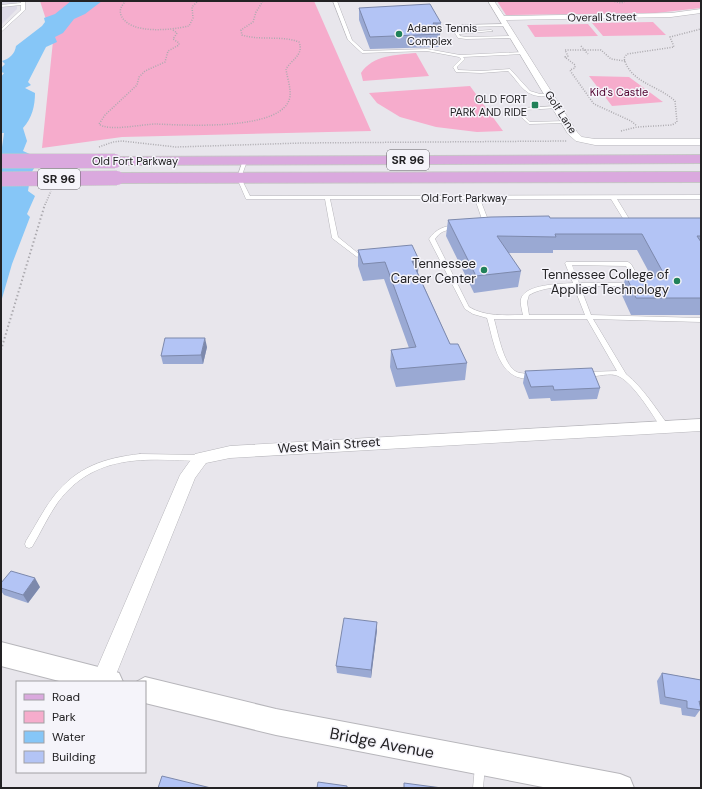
<svg xmlns="http://www.w3.org/2000/svg" width="702" height="789" viewBox="0 0 702 789" font-family="'DM Sans',sans-serif">
	<style>
		.built { fill: #dddae7 }
		.green { fill: #f6accc }
		.water { fill: #86c6f7 }
		.lines { fill: none; stroke-linecap: round; stroke-linejoin: round }
		.service-casing { stroke: #b7b6bb; stroke-width: 1 }
		.minor-casing { stroke: #b7b6bb; stroke-width: 1 }
		.tertiary-casing { stroke: #b7b6bb; stroke-width: 2 }
		.primary-casing { stroke: #c6c6c6; stroke-width: 2 }
		.path-far1 { stroke: #acaaaf; stroke-width: 1.5; stroke-dasharray: 1 1.5; stroke-linecap: butt }
		.path { stroke: #acaaaf; stroke-width: 2; stroke-dasharray: 1.5 2.5; stroke-linecap: butt }
		.service { fill: #fff; fill-rule: evenodd }
		.minor { fill: #fff; fill-rule: evenodd }
		.tertiary { fill: #fff; fill-rule: evenodd }
		.primary { fill: #daa9de; fill-rule: evenodd }
		.primary-bridge-casing { stroke: #c6c6c6; stroke-width: 15; stroke-linecap: butt }
		.primary-bridge { stroke: #daa9de; stroke-width: 14 }
		.wall { fill: #9aa9d3 }
		.shaded-wall { fill: #7d89ac }
		.building { fill: #b3c4f5; stroke: #7d89ac }
		.poi-dot { fill: #218159; stroke: #f5f4fa; stroke-width: 1.5 }
		.labels { text-anchor: middle; dominant-baseline: central; stroke-width: 3; stroke-linejoin: round; paint-order: stroke }
		.far-street-label { font-size: 11px; fill: #232224; stroke: #f5f4fa }
		.far-poi-label { font-size: 11px; fill: #232224; stroke: #f5f4fa; text-anchor: start }
		.far-park-label { font-size: 11px; fill: #50002f; stroke: #f5f4fa }
		.shield { fill: #f5f4fa; stroke: #626164; stroke-width: 1 }
		.shield-label { font-size: 12px; font-weight: bold; fill: #232224 }
		.poi-label { font-size: 13px; fill: #232224; stroke: #f5f4fa; text-anchor: end }
		.street-label { font-size: 13px; fill: #232224; stroke: #f5f4fa }
		.near-street-label { font-size: 16px; fill: #232224; stroke: #f5f4fa }
	</style>
	<rect width="100%" height="100%" fill="#e8e6ec"/>
	<path class="built" d="M 1,1 L 17,1 L 17,9 L 1,25 Z"/>
	<path class="green" d="M 40,1 L 314,1 L 371,131 L 122,137 L 42,148 L 53,41 Z
		M 497,1 L 701,1 L 701,8 L 656,13 L 506,15 Z
		M 653,22 L 666,35 L 603,36 L 592,23 Z
		M 588,24 L 598,36 L 535,37 L 527,25 Z
		M 416,53 L 429,76 L 363,81 L 361,73 C 373,55 395,55 416,53 Z
		M 589,76 L 629,77 L 663,102 L 612,106 Z
		M 470,86 L 503,131 L 477,132 L 436,127 L 400,117 L 377,103 L 369,93 Z"/>
	<path class="water" d="M 71,1 L 102,1 L 85,14 L 74,19 L 63,33 L 55,37 L 57,42 L 46,47 L 28,82 L 31,85 L 25,88 L 35,93 C 35,106 32,118 23,128 L 27,141 L 23,151 L 32,155 L 35,167 L 31,173 L 28,191 L 35,196 L 27,214 L 30,217 L 12,264 L 1,302 L 1,154 L 4,133 L 1,133 L 1,77 L 4,73 L 1,72 L 1,68 L 5,64 L 2,61 C 9,59 15,54 16,46 L 42,26 L 45,22 L 44,18 L 55,14 Z"/>
	<g class="lines">
		<defs>
			<path id="service" d="M 21,1 L 25,1 L 25,10 L 1,32 L 1,29 L 21,10 L 21,5 L 1,7 L 1,5 L 21,3 Z
				M 333,1 L 337,1 L 352,40 L 364,51 L 427,49 L 460,55 L 523,52 L 524,54 L 463,57 L 465,59 L 457,67 L 458,70 L 481,71 L 510,69 L 530,91 L 540,94 L 549,94 L 551,95 C 547,97 543,96 538,96 C 523,94 518,81 508,71 L 481,73 L 456,72 L 453,67 L 461,59 L 459,57 L 427,51 L 362,53 L 348,40 Z
				M 506,24 L 507,26 L 463,27 L 457,30 L 458,32 L 491,30 L 493,31 L 459,34 L 460,36 L 466,37 L 514,36 L 515,38 L 466,39 L 458,38 L 453,30 L 462,25 Z
				M 557,106 L 559,107 L 558,108 L 524,110 L 522,114 L 530,122 L 566,121 L 568,121 L 568,123 L 529,124 L 518,114 L 520,109 L 522,108 Z
				M 243,160 L 247,161 L 241,178 L 250,196 L 701,195 L 701,199 L 617,199 L 631,222 L 635,224 L 632,226 L 627,225 L 611,199 L 480,199 L 490,225 L 487,227 L 484,225 L 475,199 L 330,199 L 338,237 L 359,254 L 360,255 L 357,257 L 332,238 L 325,199 L 246,199 L 237,178 Z
				M 456,225 L 459,227 L 458,228 C 448,230 441,230 435,239 L 469,307 C 486,317 504,315 523,315 C 522,310 520,304 521,299 C 525,284 560,284 573,283 L 565,263 L 566,262 L 628,262 L 631,264 L 643,285 L 642,286 L 580,286 L 591,315 L 701,318 L 701,322 L 593,319 L 626,374 C 643,388 655,407 668,425 L 669,427 L 668,429 L 662,429 C 653,416 631,378 615,375 C 605,373 594,378 584,376 L 583,374 L 586,372 L 617,371 L 587,319 L 494,319 C 498,333 503,363 515,371 C 521,375 530,372 535,377 C 532,380 526,379 521,378 C 497,373 493,338 487,318 L 473,314 L 465,309 L 429,239 C 436,229 444,226 456,225 ZM 572,265 L 626,266 L 636,283 L 579,283 ZM 574,287 L 585,315 L 529,315 L 527,302 L 529,295 C 543,287 559,287 574,287 Z
				M 140,454 L 200,455 L 203,456 L 204,458 L 203,460 L 200,461 C 145,459 95,453 58,502 C 48,516 41,532 32,547 L 29,548 L 26,547 L 25,544 L 26,541 C 35,527 43,510 54,496 C 77,467 104,458 140,454 Z
				M 480,761 L 484,762 L 485,766 L 483,788 L 473,788 L 475,766 L 476,762 Z"/>
			<path id="minor" d="M 488,1 L 494,1 L 504,16 L 671,13 L 701,9 L 701,13 L 671,17 L 506,20 L 577,132 L 582,137 L 595,139 L 701,139 L 701,145 L 595,145 L 576,141 L 568,134 Z
				M 701,419 L 701,431 L 230,458 L 206,463 L 195,478 L 113,682 L 93,682 L 92,680 L 180,475 L 195,454 L 230,446 Z"/>
			<path id="tertiary" d="M 1,642 L 110,670 L 119,673 L 123,682 L 63,682 L 1,666 Z
				M 145,677 L 276,709 L 620,774 L 630,778 L 634,788 L 548,788 L 276,735 L 145,703 L 145,682 L 136,682 Z"/>
			<path id="primary" d="M 701,155 L 701,163 L 115,165 L 110,164 L 108,161 L 110,158 L 115,157 Z
				M 701,172 L 701,182 L 117,183 L 112,181 L 109,178 L 112,175 L 117,173 Z"/>
		</defs>
		<use href="#service" class="service-casing"/>
		<use href="#minor" class="minor-casing"/>
		<use href="#tertiary" class="tertiary-casing"/>
		<use href="#primary" class="primary-casing"/>
		<path class="path-far1" d="M 126,1 C 122,5 119,9 121,15 C 129,35 172,30 189,26 L 193,18 L 192,7 L 198,1
			M 612,1 L 621,3 L 626,1
			M 173,30 L 177,33 L 173,39 L 179,43 L 179,45 L 168,51 L 165,62 L 145,71 L 139,77 L 137,85 L 105,115 L 99,124 C 108,132 143,124 156,124 C 182,125 286,132 290,96 C 291,88 287,77 286,69 C 292,59 304,55 299,42 C 281,35 261,41 242,35 L 241,30 L 253,22 L 256,12 L 263,1
			M 581,46 L 588,54
			M 625,61 L 611,59 L 601,50 L 565,50 L 568,56 L 565,57 L 575,65 L 575,68 L 570,70 L 571,72 L 594,104 L 631,121 L 637,126
			M 621,131 L 637,127 L 672,125 L 677,122 L 675,101 C 658,85 630,83 624,58 L 627,54 L 674,47 L 670,37 L 701,29
			M 99,147 L 113,142 L 122,141 L 176,147 L 302,143 L 567,141
			M 45,205 L 51,191"/>
		<path class="path" d="M 1,350 L 45,204"/>
		<use href="#service" class="service"/>
		<use href="#minor" class="minor"/>
		<use href="#tertiary" class="tertiary"/>
		<use href="#primary" class="primary"/>
		<defs>
			<path id="primary-bridge" d="M 1,161 L 115,161
				M 1,179 L 117,178"/>
		</defs>
		<use href="#primary-bridge" class="primary-bridge-casing"/>
		<use href="#primary-bridge" class="primary-bridge"/>
	</g>
	<path class="wall" d="M 359,8 L 441,23 L 439,47 L 370,49 L 359,20 Z
		M 550,218 L 701,218 L 701,315 L 631,315 L 621,293 L 626,276 L 651,276 L 637,250 L 553,250 L 553,253 L 508,253 L 521,271 L 518,287 L 474,293 L 446,236 L 448,220 Z
		M 358,250 L 419,260 L 418,273 L 450,344 L 467,363 L 465,380 L 396,387 L 390,367 L 391,350 L 409,348 L 384,279 L 363,281 L 358,266 Z
		M 207,347 L 203,364 L 163,364 L 161,356 Z
		M 525,371 L 600,388 L 597,399 L 551,401 L 550,398 L 529,399 L 523,383 Z
		M 1,583 L 40,587 L 28,603 L 4,595 L 1,591 Z
		M 377,630 L 371,678 L 337,673 L 336,666 Z
		M 662,673 L 701,680 L 701,710 L 700,710 L 695,717 L 682,715 L 681,708 L 660,704 L 657,681 Z"/>
	<path class="shaded-wall" d="M 419,260 L 417,276 L 412,261 Z
		M 205,338 L 207,347 L 203,364 L 201,355 Z
		M 35,578 L 40,587 L 28,603 L 23,595 Z
		M 377,622 L 377,630 L 371,678 L 371,670 Z"/>
	<path class="building" d="M 430,4 L 441,23 L 433,23 L 440,34 L 370,37 L 359,8 Z
		M 549,216 L 550,218 L 701,218 L 701,236 L 697,236 L 701,242 L 701,298 L 636,298 L 626,276 L 665,276 L 642,234 L 555,234 L 556,237 L 497,236 L 521,271 L 476,276 L 448,220 L 491,217 Z
		M 412,245 L 419,260 L 412,261 L 450,344 L 458,344 L 467,363 L 397,369 L 391,350 L 416,347 L 385,262 L 363,264 L 358,250 Z
		M 165,338 L 205,338 L 201,355 L 161,356 Z
		M 592,368 L 600,388 L 554,390 L 553,386 L 531,387 L 525,371 Z
		M 11,571 L 35,578 L 23,595 L 1,588 L 1,583 Z
		M 344,618 L 377,622 L 371,670 L 336,666 Z
		M 662,673 L 701,680 L 701,702 L 699,701 L 701,710 L 687,708 L 687,701 L 665,697 Z
		M 162,776 L 211,788 L 158,788 Z
		M 318,782 L 347,786 L 347,788 L 317,788 Z
		M 404,783 L 442,788 L 404,788 Z"/>
	<g class="poi-dot">
		<circle cx="399" cy="34" r="4"/>
		<rect x="531" y="101" width="8" height="8" rx="2"/>
		<circle cx="484" cy="270" r="4"/>
		<circle cx="677" cy="281" r="4"/>
	</g>
	<g class="labels">
		<g class="far-street-label">
			<text transform="translate(602 17) rotate(-1)">Overall Street</text>
			<text transform="translate(561 112) rotate(57)">Golf Lane</text>
			<text x="135" y="161">Old Fort Parkway</text>
			<text x="464" y="198">Old Fort Parkway</text>
		</g>
		<g class="far-poi-label">
			<text x="407" y="28">Adams Tennis<tspan x="407" dy="13">Complex</tspan></text>
			<text x="527" y="99" text-anchor="end">OLD FORT<tspan x="527" dy="13">PARK AND RIDE</tspan></text>
		</g>
		<g class="far-park-label">
			<text x="619" y="92">Kid's Castle</text>
		</g>
		<g class="shield">
			<rect x="387" y="150" width="42" height="20" rx="3"/>
			<rect x="38" y="169" width="42" height="20" rx="3"/>
		</g>
		<g class="shield-label">
			<text x="408" y="160">SR 96</text>
			<text x="59" y="179">SR 96</text>
		</g>
		<g class="poi-label">
			<text x="476" y="263">Tennessee<tspan x="476" dy="15">Career Center</tspan></text>
			<text x="669" y="274">Tennessee College of<tspan x="669" dy="15">Applied Technology</tspan></text>
		</g>
		<g class="street-label">
			<text transform="translate(329 445) rotate(-4)">West Main Street</text>
		</g>
		<g class="near-street-label">
			<text transform="translate(382 743) rotate(11)">Bridge Avenue</text>
		</g>
	</g>
	<rect width="702" height="789" fill="none" stroke="#232224" stroke-width="4"/>
	<rect x="16" y="681" width="130" height="92" fill="#f5f4fa" stroke="#a1a0a4"/>
	<rect x="24" y="694" width="20" height="6" fill="#daa9de" stroke="#a1a0a4"/>
	<text x="52" y="701" font-size="12" fill="#232224">Road</text>
	<rect x="24" y="711" width="20" height="12" fill="#f6accc" stroke="#a1a0a4"/>
	<text x="52" y="721" font-size="12" fill="#232224">Park</text>
	<rect x="24" y="731" width="20" height="12" fill="#86c6f7" stroke="#a1a0a4"/>
	<text x="52" y="741" font-size="12" fill="#232224">Water</text>
	<rect x="24" y="751" width="20" height="12" fill="#b3c4f5" stroke="#a1a0a4"/>
	<text x="52" y="761" font-size="12" fill="#232224">Building</text>
</svg>
